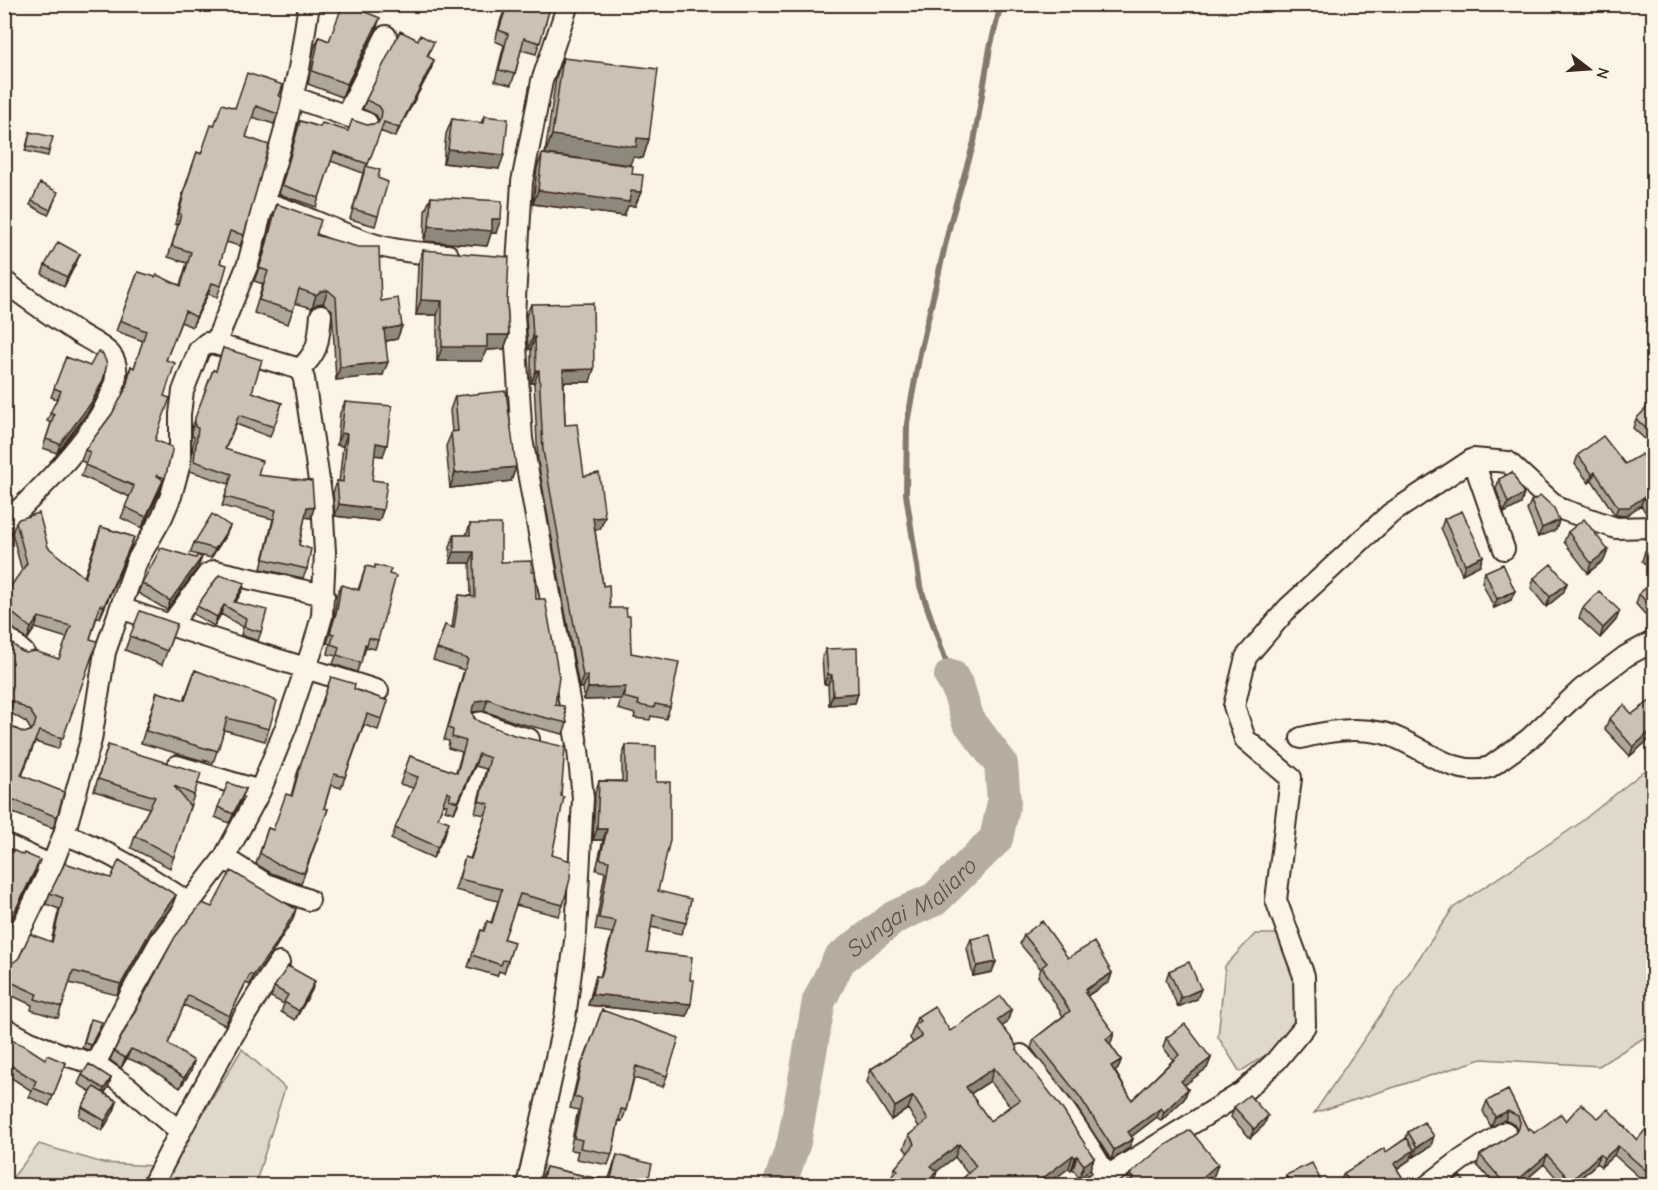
<svg xmlns="http://www.w3.org/2000/svg" width="1658" height="1190" viewBox="0 0 1658 1190" font-family="'Comic Neue',sans-serif">
	<style>
		.green { fill: #e0d8c8; stroke: #8e8173; stroke-width: 1.5 }
		.lines { fill: none; stroke-linecap: round; stroke-linejoin: round }
		.stream { stroke: #85796b; stroke-width: 6 }
		.river { stroke: #b7ad9e; stroke-width: 34 }
		.street-casing { stroke: #3b2a1e; stroke-width: 24 }
		.street { stroke: #fcf5e5; stroke-width: 20 }
		.wall { fill: #afa79a; stroke: #3b2a1e; stroke-width: 1.5; fill-rule: evenodd }
		.shaded-wall { fill: #8f887d; stroke: #3b2a1e; stroke-width: 1.5 }
		.building { fill: #ccc2b3; stroke: #3b2a1e; stroke-width: 1.5; fill-rule: evenodd }
		.labels { text-anchor: middle; dominant-baseline: central; stroke-width: 4.5; stroke-linejoin: round; paint-order: stroke }
		.water-label { font-size: 24px; font-style: italic; fill: #605144; stroke: #fcf5e5 }
	</style>
	<rect width="100%" height="100%" fill="#fcf5e5"/>
	<filter id="ink" filterUnits="userSpaceOnUse"><feTurbulence type="fractalNoise" baseFrequency=".0167" numOctaves="2"/><feDisplacementMap in="SourceGraphic" scale="12" xChannelSelector="R" yChannelSelector="G"/><feConvolveMatrix kernelMatrix="1 2 1 2 8 2 1 2 1" color-interpolation-filters="sRGB"/></filter>
	<g filter="url(#ink)">
		<path class="green" d="M 1653,764 L 1653,1032 L 1599,1066 L 1482,1059 L 1314,1113 L 1453,908 L 1577,825 Z
			M 1255,934 L 1278,934 L 1299,980 L 1301,1014 L 1275,1049 L 1240,1072 L 1218,1037 L 1225,966 Z
			M 242,1049 L 285,1088 L 255,1185 L 6,1186 L 39,1144 L 103,1163 L 171,1167 Z"/>
		<g class="lines">
			<path class="stream" d="M 951,676 L 920,586 L 906,494 L 907,423 L 920,353 L 951,220 L 974,142 L 990,48 L 1001,4"/>
			<path class="river" id="s1" d="M 779,1186 L 794,1142 L 819,1001 L 839,960 L 895,917 L 935,899 L 996,839 L 1004,802 L 1001,764 L 968,720 L 958,688 L 951,676"/>
			<defs>
				<path id="street" d="M 309,4 L 299,69 L 283,137 L 264,202 C 299,213 332,230 367,242 C 392,251 421,253 448,255
					M 293,97 L 367,123
					M 347,114 L 386,36
					M 4,281 C 26,298 49,314 72,329 C 83,337 101,344 110,354 C 144,392 31,499 4,524
					M 215,344 L 248,264 L 264,202
					M 300,369 C 320,350 318,341 321,315
					M 1473,459 L 1504,549
					M 121,608 C 206,639 292,663 378,691
					M 170,626 L 208,574 L 215,571 L 324,595
					M 4,635 L 24,653
					M 480,722 L 514,735 L 529,739
					M 1301,738 C 1328,731 1354,727 1383,733 C 1419,742 1451,779 1490,767 L 1529,739 L 1582,689 L 1626,656 L 1654,641
					M 177,766 L 260,791
					M 64,834 C 111,852 148,876 190,904
					M 4,844 L 48,864
					M 224,858 L 266,884 L 309,900
					M 4,964 L 52,865 L 64,834 L 91,740 L 105,652 L 137,561 L 162,517 L 171,496 L 180,463 L 180,414 L 183,391 L 199,350 L 207,343 L 215,344 L 300,369 L 304,379 L 322,501 L 325,552 L 322,616 L 315,641 L 286,727 L 260,791 L 224,858 L 161,940 L 134,988 L 95,1064
					M 4,1028 L 30,1042 L 61,1054 L 95,1064 L 129,1088 L 180,1132 L 152,1186
					M 1021,1055 C 1054,1092 1081,1132 1106,1175
					M 180,1132 C 211,1074 241,1017 279,963
					M 527,1186 L 565,1018 L 576,933 L 583,798 L 578,750 L 522,439 L 514,315 L 522,182 L 542,81 L 568,4
					M 1091,1186 L 1243,1092 L 1276,1061 L 1305,1026 L 1304,976 L 1276,900 L 1291,778 L 1245,739 L 1234,706 L 1246,657 L 1288,608 L 1390,514 L 1473,459 L 1508,462 L 1558,508 L 1616,528 L 1654,527
					M 1427,1186 L 1461,1160 L 1505,1132"/>
			</defs>
			<use href="#street" class="street-casing"/>
			<use href="#street" class="street"/>
		</g>
		<path class="wall" d="M 507,4 L 551,4 L 536,54 L 521,50 L 515,74 L 511,85 L 495,81 L 504,45 L 495,41 L 501,19 Z
			M 376,30 L 342,97 L 308,84 L 314,49 L 319,37 L 329,41 Z
			M 430,51 L 428,57 L 434,60 L 431,69 L 395,137 L 380,131 L 367,166 L 378,178 L 378,216 L 375,226 L 350,219 L 363,173 L 331,161 L 316,207 L 279,194 L 300,121 L 320,127 L 348,131 L 367,125 L 378,123 L 379,120 L 376,115 L 363,109 L 366,100 Z
			M 563,58 L 649,139 L 643,158 L 633,157 L 545,154 L 556,77 Z
			M 279,96 L 278,114 L 274,124 L 252,117 L 246,137 L 244,235 L 240,246 L 226,242 L 220,263 L 221,286 L 217,297 L 208,294 L 192,327 L 181,322 L 166,360 L 164,396 L 155,440 L 165,478 L 161,489 L 142,528 L 121,518 L 130,497 L 81,476 L 86,463 L 81,461 L 85,450 L 112,414 L 124,393 L 127,377 L 131,366 L 134,368 L 143,341 L 116,331 L 138,272 L 180,285 L 187,263 L 168,257 L 178,225 L 175,224 L 183,193 L 197,152 L 201,154 L 214,126 L 235,108 Z
			M 484,116 L 499,169 L 443,163 L 446,134 L 452,119 L 481,123 Z
			M 30,132 L 49,151 L 48,156 L 25,151 Z
			M 542,154 L 632,174 L 641,192 L 635,206 L 628,206 L 624,216 L 533,204 L 537,168 Z
			M 56,197 L 48,215 L 30,205 L 32,201 Z
			M 431,197 L 496,233 L 491,233 L 487,246 L 424,241 L 425,211 Z
			M 277,204 L 316,235 L 381,301 L 402,326 L 397,339 L 386,341 L 383,375 L 336,380 L 332,310 L 323,303 L 317,304 L 312,308 L 295,303 L 288,324 L 254,313 L 263,284 L 254,281 L 261,263 L 272,217 Z
			M 423,250 L 507,302 L 509,335 L 504,349 L 486,350 L 482,361 L 437,361 L 437,315 L 416,315 L 418,264 Z
			M 80,254 L 76,263 L 64,287 L 42,274 L 45,265 Z
			M 531,304 L 590,382 L 564,382 L 565,425 L 584,476 L 605,517 L 600,529 L 595,530 L 603,586 L 610,608 L 627,616 L 631,653 L 670,707 L 666,719 L 651,716 L 650,720 L 634,718 L 635,714 L 618,709 L 621,699 L 584,700 L 583,688 L 579,688 L 538,462 L 534,383 L 531,383 L 531,349 L 528,349 L 526,316 Z
			M 223,348 L 252,392 L 282,403 L 270,437 L 236,424 L 225,450 L 311,518 L 305,517 L 299,545 L 307,569 L 303,578 L 261,569 L 273,519 L 222,506 L 229,484 L 190,471 L 194,437 L 192,436 L 192,428 L 213,370 L 216,371 Z
			M 66,357 L 103,380 L 100,389 L 88,412 L 57,453 L 43,448 L 51,423 L 47,421 L 57,399 L 51,397 Z
			M 455,396 L 516,467 L 511,481 L 450,488 L 446,446 L 452,432 L 450,410 Z
			M 345,402 L 383,456 L 374,455 L 372,480 L 383,510 L 379,521 L 335,516 L 333,493 L 337,481 L 339,482 L 343,446 L 337,445 L 340,413 Z
			M 1653,407 L 1653,447 L 1633,428 L 1636,419 Z
			M 1578,455 L 1625,464 L 1653,475 L 1653,515 L 1647,515 L 1641,505 L 1625,516 L 1615,515 L 1592,480 L 1589,483 L 1575,464 Z
			M 1499,479 L 1521,504 L 1504,513 L 1496,489 Z
			M 1531,501 L 1559,520 L 1556,530 L 1538,537 L 1527,510 Z
			M 1444,519 L 1483,556 L 1480,565 L 1462,574 L 1441,528 Z
			M 16,522 L 84,577 L 101,527 L 134,537 L 100,618 L 97,617 L 90,639 L 96,645 L 58,749 L 35,742 L 22,776 L 57,817 L 53,828 L 10,812 L 4,824 L 4,723 L 24,733 L 30,731 L 31,730 L 26,722 L 9,712 L 4,712 L 4,637 L 21,651 L 26,653 L 59,659 L 67,638 L 35,628 L 27,640 L 7,623 L 22,571 L 12,533 Z
			M 470,524 L 501,562 L 532,572 L 536,599 L 555,705 L 567,723 L 563,734 L 518,723 L 484,711 L 472,713 L 552,855 L 563,905 L 559,916 L 516,905 L 504,939 L 514,942 L 504,973 L 499,971 L 497,976 L 468,967 L 481,930 L 484,931 L 487,921 L 491,923 L 498,901 L 455,890 L 465,857 L 470,859 L 485,815 L 475,813 L 486,769 L 475,766 L 454,813 L 445,810 L 447,805 L 443,804 L 438,818 L 445,834 L 433,858 L 391,839 L 413,788 L 400,784 L 410,756 L 456,773 L 462,752 L 448,748 L 449,741 L 444,740 L 464,670 L 433,660 L 445,625 L 452,628 L 455,606 L 459,595 L 471,596 L 470,563 L 450,563 L 450,547 L 454,535 L 466,535 Z
			M 230,526 L 226,535 L 211,558 L 190,553 L 194,543 Z
			M 1568,532 L 1608,550 L 1604,560 L 1588,573 L 1564,542 Z
			M 1653,544 L 1653,573 L 1642,561 L 1645,551 Z
			M 202,557 L 198,567 L 167,610 L 138,593 L 142,583 L 196,558 Z
			M 366,566 L 378,640 L 375,649 L 366,647 L 364,654 L 363,654 L 357,672 L 333,664 L 336,656 L 328,654 L 330,644 L 327,643 L 334,619 L 337,594 L 341,585 L 358,590 Z
			M 1485,572 L 1511,600 L 1494,608 L 1482,582 Z
			M 1534,578 L 1567,583 L 1563,593 L 1546,607 L 1531,588 Z
			M 1653,581 L 1653,617 L 1650,620 L 1636,604 L 1639,594 Z
			M 245,583 L 242,591 L 236,602 L 261,632 L 258,641 L 241,635 L 243,627 L 221,614 L 214,626 L 193,614 L 197,606 Z
			M 1583,608 L 1616,620 L 1600,638 L 1579,618 Z
			M 177,624 L 162,665 L 125,650 L 130,636 Z
			M 826,649 L 858,693 L 855,703 L 829,705 L 828,684 L 824,684 L 822,658 Z
			M 195,670 L 269,729 L 265,741 L 224,730 L 213,763 L 204,760 L 204,761 L 141,743 L 157,692 L 184,700 Z
			M 331,677 L 354,689 L 388,701 L 378,730 L 364,725 L 341,788 L 331,785 L 324,808 L 328,809 L 301,884 L 271,873 L 256,864 L 268,828 L 273,830 L 291,796 L 297,774 Z
			M 1653,699 L 1653,739 L 1652,737 L 1630,756 L 1605,729 L 1609,719 L 1632,714 Z
			M 108,745 L 194,795 L 170,868 L 131,848 L 135,836 L 149,808 L 94,791 Z
			M 626,745 L 656,782 L 658,891 L 686,923 L 681,934 L 651,927 L 647,952 L 690,980 L 687,1016 L 588,1005 L 596,976 L 600,977 L 612,933 L 595,930 L 605,872 L 596,870 L 603,840 L 593,840 L 595,793 L 599,781 L 622,781 L 622,757 Z
			M 246,789 L 242,798 L 229,823 L 215,817 L 218,807 Z
			M 111,878 L 176,895 L 172,906 L 151,934 L 117,995 L 69,983 L 58,1018 L 31,1010 L 32,1005 L 4,992 L 4,964 L 10,965 L 51,942 L 59,909 L 46,904 L 50,893 Z
			M 212,907 L 293,919 L 272,953 L 250,985 L 246,983 L 225,1025 L 184,1005 L 168,1044 L 194,1061 L 191,1071 L 180,1088 L 148,1067 L 127,1058 L 121,1068 L 110,1060 L 114,1051 Z
			M 1024,935 L 1068,958 L 1112,973 L 1109,982 L 1087,996 L 1114,1033 L 1110,1044 L 1121,1060 L 1118,1069 L 1115,1071 L 1132,1100 L 1173,1060 L 1163,1047 L 1166,1038 L 1211,1058 L 1207,1068 L 1184,1085 L 1188,1089 L 1184,1099 L 1161,1121 L 1157,1117 L 1131,1137 L 1133,1139 L 1129,1148 L 1111,1160 L 1076,1106 L 1031,1048 L 1034,1039 L 1063,1016 L 1038,976 L 1041,969 L 1020,944 Z
			M 971,939 L 992,972 L 973,976 L 967,948 Z
			M 1169,971 L 1197,999 L 1178,1007 L 1166,980 Z
			M 274,987 L 312,990 L 295,1020 L 281,1012 L 284,1004 L 271,997 Z
			M 602,1010 L 667,1076 L 663,1087 L 634,1078 L 626,1110 L 622,1121 L 619,1120 L 612,1154 L 608,1165 L 576,1159 L 578,1151 L 570,1150 L 578,1110 L 570,1108 L 579,1071 L 583,1060 L 584,1060 Z
			M 1011,1010 L 1007,1023 L 1002,1026 L 1017,1050 L 1094,1158 L 1089,1171 L 1079,1178 L 1073,1169 L 1071,1171 L 1069,1168 L 1046,1185 L 956,1185 L 968,1174 L 955,1157 L 937,1171 L 934,1180 L 939,1185 L 889,1185 L 895,1168 L 908,1153 L 904,1148 L 909,1135 L 919,1127 L 908,1109 L 891,1120 L 867,1082 L 871,1069 L 913,1043 L 910,1038 L 917,1017 L 950,1031 ZM 990,1081 L 1010,1106 L 990,1121 L 970,1094 Z
			M 89,1024 L 101,1027 L 89,1050 L 82,1048 Z
			M 4,1037 L 45,1059 L 66,1063 L 49,1106 L 29,1097 L 32,1091 L 4,1073 Z
			M 82,1075 L 111,1078 L 108,1088 L 104,1093 L 117,1101 L 114,1111 L 102,1131 L 79,1116 L 82,1107 L 91,1092 L 78,1084 Z
			M 1508,1090 L 1528,1130 L 1534,1133 L 1566,1121 L 1598,1118 L 1637,1140 L 1653,1137 L 1653,1185 L 1651,1185 L 1646,1183 L 1614,1155 L 1601,1167 L 1597,1163 L 1573,1185 L 1563,1185 L 1544,1164 L 1520,1185 L 1495,1185 L 1477,1165 L 1480,1155 L 1515,1133 L 1517,1131 L 1515,1125 L 1505,1120 L 1491,1127 L 1483,1111 L 1487,1101 Z
			M 1234,1107 L 1264,1125 L 1250,1138 L 1231,1117 Z
			M 1408,1132 L 1431,1146 L 1414,1157 L 1413,1155 L 1411,1159 L 1397,1169 L 1407,1185 L 1342,1185 L 1340,1182 L 1344,1173 L 1386,1152 L 1406,1138 Z
			M 617,1155 L 647,1185 L 539,1185 L 546,1167 L 608,1181 Z
			M 1218,1164 L 1214,1175 L 1125,1185 L 1130,1174 Z
			M 1286,1175 L 1323,1185 L 1283,1185 Z"/>
		<path class="shaded-wall" d="M 380,18 L 376,30 L 342,97 L 347,84 Z
			M 434,60 L 431,69 L 395,137 L 399,128 Z
			M 552,135 L 637,138 L 649,139 L 643,158 L 633,157 L 630,165 L 545,154 Z
			M 448,149 L 504,155 L 499,169 L 443,163 Z
			M 538,190 L 631,191 L 641,192 L 635,206 L 628,206 L 624,216 L 533,204 Z
			M 492,219 L 501,219 L 496,233 L 491,233 L 487,246 L 424,241 L 429,226 Z
			M 80,254 L 76,263 L 64,287 L 67,277 Z
			M 212,283 L 208,294 L 192,327 L 196,317 Z
			M 328,290 L 323,303 L 317,304 L 312,308 L 316,295 L 321,291 Z
			M 421,300 L 442,301 L 437,315 L 416,315 Z
			M 402,326 L 397,339 L 380,342 L 384,329 Z
			M 487,335 L 509,335 L 504,349 L 486,350 L 482,361 L 437,361 L 442,347 Z
			M 533,337 L 535,337 L 531,349 L 528,349 Z
			M 388,362 L 383,375 L 336,380 L 340,367 Z
			M 594,369 L 590,382 L 559,382 L 563,370 Z
			M 539,370 L 534,383 L 531,383 L 536,371 Z
			M 103,380 L 100,389 L 88,412 L 57,453 L 60,444 Z
			M 341,433 L 347,434 L 343,446 L 337,445 Z
			M 376,443 L 387,445 L 383,456 L 371,455 Z
			M 516,467 L 511,481 L 450,488 L 455,473 Z
			M 1595,472 L 1592,480 L 1589,483 L 1592,474 Z
			M 163,480 L 159,491 L 142,528 L 146,517 Z
			M 1524,494 L 1521,504 L 1504,513 L 1508,503 Z
			M 1644,497 L 1641,505 L 1625,516 L 1615,515 L 1618,507 Z
			M 339,504 L 383,510 L 379,521 L 335,516 Z
			M 307,507 L 314,508 L 311,518 L 303,517 Z
			M 1650,507 L 1653,507 L 1653,515 L 1647,515 Z
			M 605,517 L 600,529 L 589,531 L 593,518 Z
			M 1559,520 L 1556,530 L 1538,537 L 1542,528 Z
			M 230,526 L 226,535 L 211,558 L 215,549 Z
			M 134,537 L 130,549 L 100,618 L 104,606 Z
			M 1608,550 L 1604,560 L 1588,573 L 1591,563 Z
			M 454,552 L 474,552 L 470,563 L 450,563 Z
			M 1483,556 L 1480,565 L 1462,574 L 1465,564 Z
			M 202,557 L 198,567 L 167,610 L 170,601 Z
			M 245,583 L 242,591 L 231,610 L 234,602 Z
			M 1567,583 L 1563,593 L 1546,607 L 1550,597 Z
			M 1515,591 L 1511,600 L 1494,608 L 1497,599 Z
			M 224,605 L 221,614 L 214,626 L 217,617 Z
			M 1620,611 L 1616,620 L 1600,638 L 1603,628 Z
			M 4,612 L 11,612 L 7,623 L 4,623 Z
			M 39,617 L 35,628 L 27,640 L 31,628 Z
			M 828,674 L 832,675 L 828,684 L 824,684 Z
			M 583,676 L 588,676 L 583,688 L 579,688 Z
			M 626,687 L 621,699 L 584,700 L 588,688 Z
			M 858,693 L 855,703 L 829,705 L 833,695 Z
			M 488,699 L 484,711 L 473,712 L 469,717 L 473,706 L 477,701 Z
			M 4,701 L 13,701 L 9,712 L 4,712 Z
			M 1653,729 L 1652,737 L 1630,756 L 1633,747 Z
			M 479,754 L 475,766 L 454,813 L 458,802 Z
			M 449,822 L 445,834 L 433,858 L 438,847 Z
			M 597,829 L 607,829 L 603,840 L 593,840 Z
			M 40,860 L 36,871 L 4,935 L 4,933 Z
			M 176,895 L 172,906 L 151,934 L 117,995 L 121,984 L 155,923 Z
			M 296,909 L 293,919 L 272,953 L 250,985 L 253,976 Z
			M 996,962 L 992,972 L 973,976 L 977,966 Z
			M 1112,973 L 1109,982 L 1085,997 L 1085,990 Z
			M 315,981 L 312,990 L 295,1020 L 299,1011 Z
			M 1201,989 L 1197,999 L 1178,1007 L 1181,998 Z
			M 592,994 L 691,1004 L 687,1016 L 588,1005 Z
			M 1011,1010 L 1007,1023 L 992,1033 L 997,1020 Z
			M 1114,1033 L 1111,1043 L 1103,1048 L 1106,1039 Z
			M 131,1049 L 127,1058 L 121,1068 L 125,1058 Z
			M 1211,1058 L 1207,1068 L 1177,1091 L 1181,1081 Z
			M 1121,1060 L 1118,1069 L 1108,1076 L 1111,1066 Z
			M 194,1061 L 191,1071 L 180,1088 L 184,1078 Z
			M 994,1068 L 990,1081 L 961,1100 L 966,1087 Z
			M 111,1078 L 108,1088 L 101,1099 L 104,1089 Z
			M 1188,1089 L 1184,1099 L 1161,1121 L 1164,1112 Z
			M 913,1096 L 908,1109 L 891,1120 L 895,1107 Z
			M 117,1101 L 114,1111 L 102,1131 L 105,1121 Z
			M 1161,1108 L 1157,1117 L 1124,1142 L 1128,1132 Z
			M 1508,1111 L 1505,1120 L 1491,1127 L 1495,1117 Z
			M 1268,1116 L 1264,1125 L 1250,1138 L 1254,1129 Z
			M 1434,1136 L 1431,1146 L 1414,1157 L 1417,1147 Z
			M 1133,1139 L 1129,1148 L 1111,1160 L 1114,1150 Z
			M 959,1144 L 955,1157 L 927,1179 L 931,1166 Z
			M 1618,1146 L 1614,1155 L 1601,1167 L 1604,1158 Z
			M 1414,1150 L 1411,1159 L 1390,1173 L 1394,1164 Z
			M 1600,1154 L 1597,1163 L 1573,1185 L 1570,1185 L 1571,1181 Z
			M 1073,1155 L 1069,1168 L 1046,1185 L 1034,1185 Z
			M 1547,1155 L 1544,1164 L 1520,1185 L 1512,1185 Z
			M 1077,1156 L 1073,1169 L 1071,1171 L 1075,1158 Z
			M 1094,1158 L 1089,1171 L 1079,1178 L 1084,1165 Z
			M 1218,1164 L 1214,1175 L 1202,1185 L 1196,1185 L 1198,1181 Z
			M 937,1171 L 933,1184 L 932,1176 Z"/>
		<path class="building" d="M 343,4 L 346,4 L 380,18 L 347,84 L 312,71 L 319,37 L 329,41 Z
			M 509,4 L 551,4 L 540,43 L 524,38 L 515,74 L 499,70 L 508,34 L 499,30 L 506,8 L 508,8 Z
			M 400,31 L 418,40 L 420,35 L 434,42 L 427,56 L 434,60 L 399,128 L 384,122 L 368,164 L 334,152 L 319,198 L 282,185 L 300,121 L 320,127 L 322,123 L 348,131 L 352,120 L 367,125 L 378,123 L 381,118 L 382,111 L 379,106 L 366,100 Z
			M 563,58 L 658,69 L 649,139 L 637,138 L 636,147 L 552,135 Z
			M 247,73 L 283,85 L 279,96 L 282,97 L 278,114 L 256,106 L 246,137 L 269,145 L 244,235 L 230,231 L 220,263 L 227,265 L 221,286 L 212,283 L 196,317 L 185,311 L 166,360 L 175,363 L 164,396 L 170,398 L 155,440 L 172,447 L 172,451 L 165,478 L 156,475 L 163,480 L 146,517 L 125,507 L 134,486 L 85,465 L 90,452 L 85,450 L 112,414 L 126,388 L 131,366 L 134,368 L 146,331 L 120,320 L 138,272 L 155,277 L 157,275 L 181,286 L 191,252 L 172,246 L 181,214 L 179,213 L 187,182 L 197,152 L 201,154 L 211,125 L 214,126 L 222,104 L 235,108 Z
			M 484,116 L 508,119 L 504,155 L 448,149 L 452,119 L 483,123 Z
			M 30,132 L 53,137 L 49,151 L 27,146 Z
			M 542,154 L 633,166 L 632,174 L 643,175 L 641,192 L 631,191 L 629,202 L 538,190 Z
			M 366,166 L 380,170 L 378,178 L 388,182 L 378,216 L 353,209 Z
			M 40,183 L 58,192 L 50,210 L 32,201 Z
			M 431,197 L 502,201 L 501,219 L 492,219 L 492,231 L 429,226 Z
			M 277,204 L 321,220 L 316,235 L 358,247 L 379,247 L 381,301 L 398,298 L 402,326 L 384,329 L 388,362 L 340,367 L 336,297 L 328,290 L 321,291 L 316,295 L 299,289 L 293,311 L 259,300 L 268,271 L 259,268 L 264,254 Z
			M 58,242 L 80,254 L 67,277 L 45,265 Z
			M 423,250 L 509,257 L 507,302 L 509,335 L 487,335 L 487,347 L 442,347 L 442,301 L 421,300 Z
			M 593,303 L 594,369 L 563,370 L 565,425 L 577,424 L 584,476 L 599,473 L 605,517 L 593,518 L 603,586 L 609,585 L 610,608 L 626,608 L 627,616 L 630,616 L 631,653 L 679,662 L 670,707 L 655,704 L 654,708 L 638,705 L 639,701 L 623,697 L 626,687 L 588,688 L 588,676 L 583,676 L 543,450 L 539,370 L 536,371 L 535,337 L 533,337 L 531,304 Z
			M 223,348 L 262,360 L 252,392 L 282,403 L 274,427 L 239,415 L 225,449 L 262,461 L 258,475 L 312,481 L 314,508 L 307,507 L 299,545 L 311,549 L 307,569 L 264,559 L 276,510 L 225,497 L 232,474 L 194,461 L 198,428 L 195,427 L 195,418 L 213,370 L 216,371 Z
			M 98,351 L 103,354 L 107,364 L 103,380 L 91,403 L 60,444 L 46,439 L 54,415 L 50,413 L 61,391 L 54,388 L 66,357 L 90,366 Z
			M 506,391 L 516,467 L 455,473 L 451,432 L 458,431 L 455,396 Z
			M 345,402 L 392,406 L 387,445 L 376,443 L 372,480 L 387,482 L 383,510 L 339,504 L 337,481 L 343,482 L 347,434 L 341,433 Z
			M 1650,404 L 1653,407 L 1653,435 L 1636,419 Z
			M 1603,436 L 1625,464 L 1642,454 L 1653,475 L 1653,507 L 1650,507 L 1644,497 L 1629,507 L 1618,507 L 1595,472 L 1592,474 L 1578,455 Z
			M 1512,472 L 1524,494 L 1508,503 L 1499,479 Z
			M 1541,496 L 1554,508 L 1559,520 L 1542,528 L 1531,501 Z
			M 1462,511 L 1483,556 L 1465,564 L 1444,519 Z
			M 39,513 L 48,547 L 85,578 L 101,527 L 134,537 L 104,606 L 100,605 L 90,639 L 97,641 L 96,645 L 63,738 L 39,731 L 21,775 L 64,792 L 57,817 L 14,800 L 8,814 L 4,813 L 4,723 L 24,733 L 30,731 L 34,727 L 36,720 L 30,711 L 13,701 L 4,701 L 4,637 L 21,651 L 26,653 L 35,651 L 59,659 L 71,626 L 39,617 L 31,628 L 11,612 L 4,612 L 4,596 L 27,563 L 16,522 L 19,519 Z
			M 212,514 L 230,526 L 215,549 L 194,543 Z
			M 1584,519 L 1608,550 L 1591,563 L 1568,532 Z
			M 470,524 L 501,524 L 501,562 L 531,561 L 532,572 L 535,572 L 536,599 L 545,599 L 559,677 L 555,705 L 564,706 L 567,723 L 522,712 L 488,699 L 477,701 L 473,706 L 472,712 L 474,718 L 480,722 L 514,735 L 565,747 L 561,796 L 564,797 L 552,855 L 571,861 L 570,879 L 563,905 L 520,894 L 504,939 L 514,942 L 508,961 L 503,960 L 501,965 L 472,955 L 481,930 L 484,931 L 487,921 L 492,923 L 502,889 L 459,879 L 465,857 L 471,859 L 489,804 L 479,801 L 490,758 L 479,754 L 458,802 L 449,799 L 451,794 L 447,792 L 438,818 L 449,822 L 438,847 L 395,828 L 418,777 L 404,772 L 410,756 L 457,773 L 466,741 L 452,737 L 453,730 L 448,728 L 468,659 L 437,649 L 445,625 L 454,628 L 459,595 L 475,597 L 474,552 L 454,552 L 454,535 L 470,535 Z
			M 1653,544 L 1653,560 L 1645,551 Z
			M 161,548 L 196,558 L 197,555 L 202,557 L 170,601 L 142,583 Z
			M 1503,564 L 1515,591 L 1497,599 L 1485,572 Z
			M 1551,564 L 1567,583 L 1550,597 L 1534,578 Z
			M 375,565 L 391,569 L 389,574 L 396,576 L 378,640 L 369,638 L 367,645 L 365,644 L 361,663 L 337,655 L 339,647 L 331,644 L 334,634 L 330,633 L 337,610 L 341,585 L 359,590 L 366,566 L 375,568 Z
			M 219,575 L 245,583 L 234,602 L 267,610 L 261,632 L 244,627 L 246,618 L 224,605 L 217,617 L 197,606 Z
			M 1653,581 L 1653,609 L 1639,594 Z
			M 1599,591 L 1620,611 L 1603,628 L 1583,608 Z
			M 140,611 L 177,624 L 167,651 L 130,636 Z
			M 857,648 L 858,693 L 833,695 L 832,675 L 828,674 L 826,649 Z
			M 195,670 L 277,701 L 269,729 L 227,718 L 218,751 L 208,748 L 208,749 L 146,731 L 157,692 L 185,700 Z
			M 331,677 L 355,684 L 354,689 L 388,701 L 382,719 L 367,714 L 345,777 L 334,774 L 324,808 L 328,809 L 304,873 L 275,863 L 260,853 L 268,828 L 273,830 L 286,794 L 292,796 L 301,763 Z
			M 1653,699 L 1653,729 L 1633,747 L 1609,719 L 1624,705 L 1632,714 Z
			M 108,745 L 201,773 L 194,795 L 174,786 L 190,806 L 174,857 L 135,836 L 155,797 L 98,779 Z
			M 626,745 L 656,746 L 656,782 L 670,782 L 670,840 L 658,891 L 691,899 L 686,923 L 653,915 L 647,952 L 692,957 L 690,980 L 694,980 L 691,1004 L 592,994 L 596,976 L 601,977 L 616,921 L 599,918 L 609,861 L 600,859 L 607,829 L 597,829 L 599,781 L 626,782 Z
			M 228,783 L 246,789 L 233,814 L 218,807 Z
			M 4,846 L 23,855 L 24,853 L 40,860 L 4,933 Z
			M 119,860 L 176,895 L 155,923 L 121,984 L 73,971 L 62,1007 L 35,999 L 37,994 L 4,979 L 4,964 L 10,965 L 19,958 L 30,934 L 52,942 L 63,898 L 50,893 L 65,863 L 111,878 Z
			M 231,871 L 296,909 L 276,944 L 253,976 L 250,974 L 229,1016 L 188,995 L 168,1044 L 194,1061 L 184,1078 L 152,1058 L 131,1049 L 125,1058 L 114,1051 L 175,937 L 202,903 L 212,907 Z
			M 1042,921 L 1068,958 L 1094,942 L 1112,973 L 1085,990 L 1087,992 L 1085,993 L 1114,1033 L 1106,1039 L 1121,1060 L 1111,1066 L 1132,1100 L 1179,1055 L 1166,1038 L 1185,1024 L 1211,1058 L 1181,1081 L 1188,1089 L 1164,1112 L 1161,1108 L 1128,1132 L 1133,1139 L 1114,1150 L 1080,1097 L 1034,1039 L 1070,1011 L 1042,967 L 1047,963 L 1024,935 Z
			M 990,935 L 996,962 L 977,966 L 971,939 Z
			M 1189,962 L 1201,989 L 1181,998 L 1169,971 Z
			M 288,966 L 315,981 L 299,1011 L 284,1002 L 288,995 L 274,987 Z
			M 1001,996 L 1011,1010 L 997,1020 L 1014,1041 L 1017,1050 L 1061,1107 L 1094,1158 L 1084,1165 L 1077,1156 L 1075,1158 L 1073,1155 L 1034,1185 L 958,1185 L 957,1184 L 976,1166 L 959,1144 L 931,1166 L 937,1171 L 932,1176 L 939,1185 L 896,1185 L 898,1184 L 891,1178 L 898,1170 L 895,1168 L 915,1144 L 909,1135 L 928,1120 L 913,1096 L 895,1107 L 871,1069 L 922,1037 L 914,1025 L 920,1021 L 917,1017 L 934,1006 L 950,1031 ZM 994,1068 L 1020,1100 L 990,1121 L 966,1087 Z
			M 602,1010 L 679,1038 L 667,1076 L 636,1066 L 626,1110 L 621,1109 L 612,1154 L 580,1148 L 582,1140 L 574,1138 L 582,1099 L 574,1097 L 583,1060 L 584,1060 Z
			M 91,1019 L 102,1022 L 91,1045 L 84,1043 Z
			M 4,1037 L 25,1046 L 45,1059 L 47,1055 L 66,1063 L 53,1096 L 33,1088 L 36,1081 L 4,1061 Z
			M 89,1064 L 111,1078 L 104,1089 L 82,1075 Z
			M 94,1087 L 117,1101 L 105,1121 L 82,1107 Z
			M 1508,1090 L 1528,1130 L 1530,1128 L 1534,1133 L 1561,1114 L 1566,1121 L 1581,1104 L 1598,1118 L 1608,1109 L 1637,1140 L 1645,1130 L 1653,1137 L 1653,1176 L 1649,1173 L 1618,1146 L 1604,1158 L 1600,1154 L 1571,1181 L 1547,1155 L 1512,1185 L 1506,1185 L 1480,1155 L 1515,1133 L 1519,1128 L 1520,1122 L 1518,1116 L 1508,1111 L 1495,1117 L 1487,1101 Z
			M 1249,1095 L 1268,1116 L 1254,1129 L 1234,1107 Z
			M 1424,1122 L 1434,1136 L 1417,1147 L 1408,1132 Z
			M 1190,1130 L 1218,1164 L 1198,1181 L 1201,1185 L 1125,1185 L 1133,1179 L 1130,1174 L 1161,1148 Z
			M 1407,1138 L 1414,1150 L 1394,1164 L 1407,1185 L 1351,1185 L 1344,1173 L 1384,1148 L 1386,1152 Z
			M 617,1155 L 652,1164 L 647,1185 L 541,1185 L 546,1167 L 610,1182 Z
			M 1312,1163 L 1323,1185 L 1291,1185 L 1286,1175 Z
			M 1460,1176 L 1467,1185 L 1446,1185 Z"/>
	</g>
	<g class="labels">
		<g class="water-label">
			<text stroke="none"><textPath href="#s1" startOffset="326">Sungai Maliaro</textPath></text>
		</g>
	</g>
	<rect width="1658" height="1190" fill="none" stroke="#fcf5e5" stroke-width="24"/>
	<rect x="12" y="12" width="1634" height="1166" fill="none" stroke="#3b2a1e" stroke-width="2" filter="url(#ink)"/>
	<g transform="translate(1589 69) rotate(107)" stroke="#fcf5e5" stroke-width="4.5" paint-order="stroke">
	<path d="M0-4.5L10 22L0 15L-10 22Z" fill="#3b2a1e"/>
	<text y="-9" font-size="16" font-weight="bold" text-anchor="middle" fill="#3b2a1e">N</text>
	</g>
</svg>
